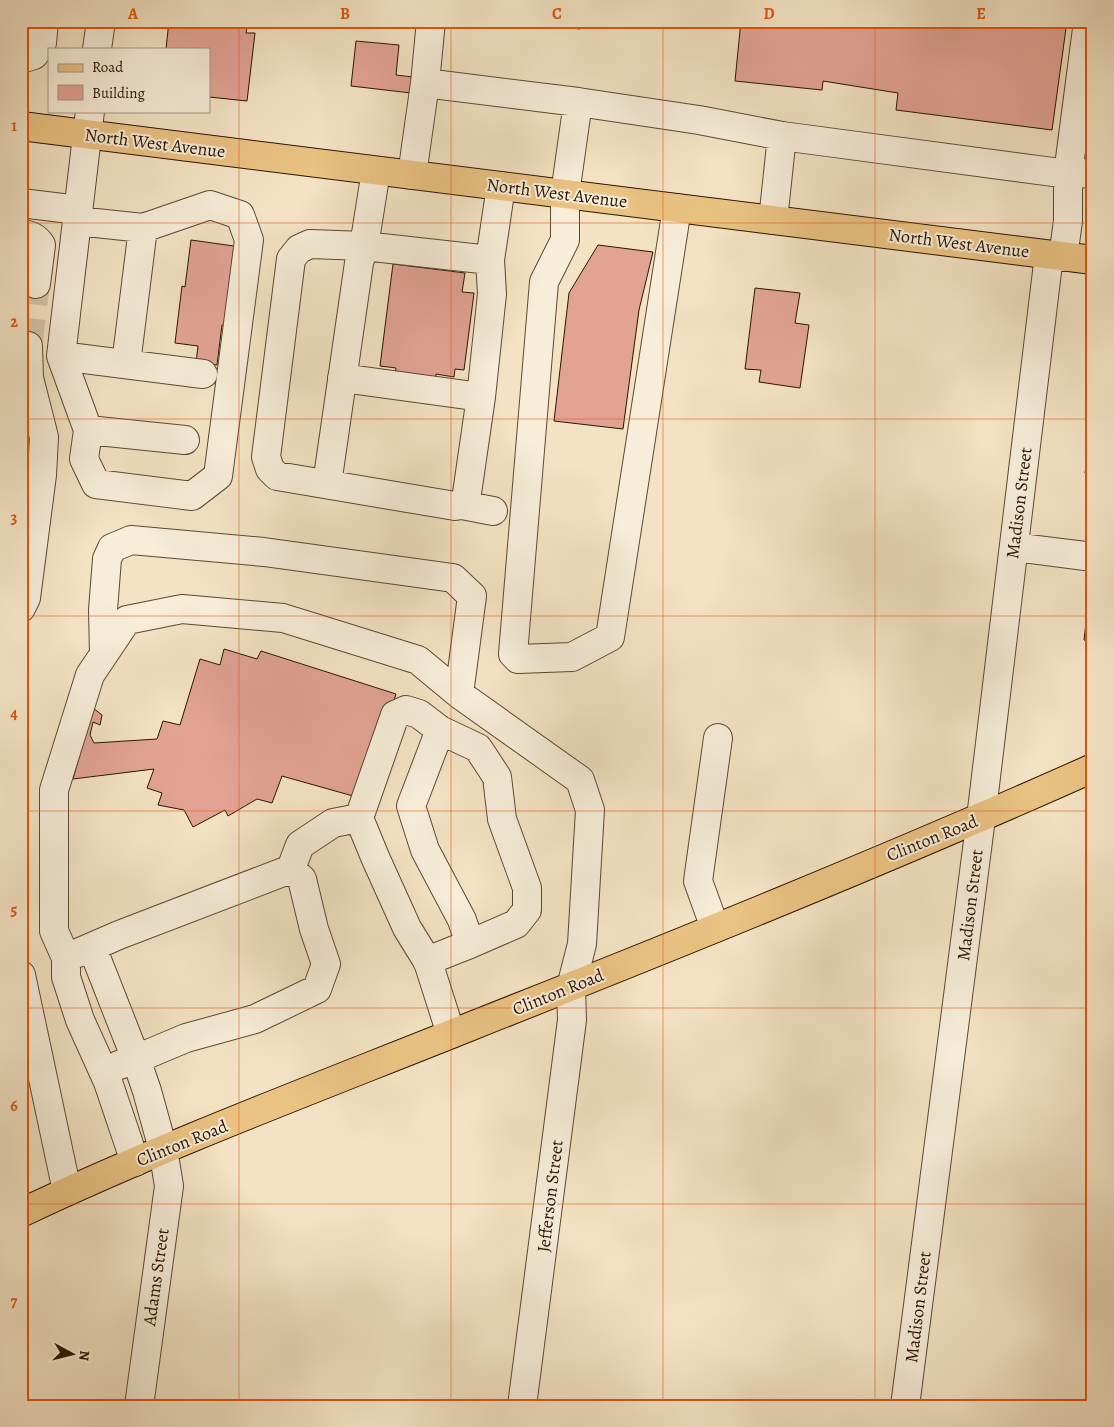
<svg xmlns="http://www.w3.org/2000/svg" width="1114" height="1427" viewBox="0 0 1114 1427" font-family="Alegreya,serif">
	<style>
		.building { fill: #e2a395; stroke: #2a1402 }
		.lines { fill: none; stroke-linecap: round; stroke-linejoin: round }
		.minor-tunnel { stroke: #d5c4a7; stroke-width: 28; stroke-dasharray: 28 14; stroke-linecap: butt }
		.minor-casing { stroke: #5c4832; stroke-width: 30 }
		.major-casing { stroke: #2a1402; stroke-width: 30 }
		.minor { stroke: #f7edd9; stroke-width: 28 }
		.major { stroke: #eac282; stroke-width: 28 }
		.grid { fill: none; stroke: #de560c; stroke-width: 1; stroke-opacity: 0.55 }
		.labels { text-anchor: middle; dominant-baseline: central; stroke-width: 4; stroke-linejoin: round; paint-order: stroke }
		.street-label { font-size: 18px; fill: #2a1402; stroke: #f7edd9 }
		.neatline { fill: none; stroke: #de560c; stroke-width: 2 }
		.grid-label { font-size: 16px; text-anchor: middle; font-weight: bold; fill: #de560c }
	</style>
	<rect width="100%" height="100%" fill="#f3e3c4"/>
	<filter id="stains"><feTurbulence type="fractalNoise" baseFrequency=".004" numOctaves="4"/><feColorMatrix values="0 0 0 0 .2 0 0 0 0 .09 0 0 0 0 .02 0 0 0 .5 -.17"/></filter>
	<radialGradient id="worn" r=".72"><stop offset=".6" stop-color="#630" stop-opacity="0"/><stop offset="1" stop-color="#630" stop-opacity=".3"/></radialGradient>
	<path class="building" d="M 169,21 L 248,21 L 246,33 L 255,33 L 247,101 L 209,97 L 209,49 L 166,49 Z
		M 507,21 L 581,21 L 580,29 Z
		M 741,21 L 1067,21 L 1052,130 L 896,110 L 898,93 L 823,81 L 822,90 L 735,81 Z
		M 356,41 L 399,45 L 396,75 L 413,77 L 411,93 L 351,86 Z
		M 191,240 L 234,246 L 229,289 L 232,292 L 227,325 L 222,325 L 217,365 L 196,363 L 198,346 L 175,343 L 182,286 L 185,287 Z
		M 598,245 L 653,252 L 639,310 L 623,429 L 554,421 L 569,293 Z
		M 393,264 L 465,273 L 462,292 L 474,293 L 464,370 L 455,369 L 454,377 L 436,374 L 435,381 L 395,376 L 396,368 L 380,366 Z
		M 755,288 L 800,293 L 795,323 L 809,325 L 800,388 L 759,382 L 761,370 L 745,369 Z
		M 1088,455 L 1093,455 L 1093,511 L 1086,510 L 1092,474 L 1085,473 Z
		M 1092,573 L 1093,573 L 1093,641 L 1084,640 Z
		M 224,649 L 257,659 L 261,651 L 396,694 L 366,790 L 355,787 L 353,796 L 282,776 L 272,803 L 257,799 L 228,816 L 225,810 L 193,827 L 184,810 L 158,805 L 162,793 L 147,788 L 154,769 L 73,779 L 93,708 L 102,715 L 100,725 L 93,722 L 90,735 L 94,743 L 157,739 L 163,721 L 180,725 L 200,659 L 220,665 Z"/>
	<g class="lines">
		<path class="minor-tunnel" d="M 28,346 L 36,284"/>
		<defs>
			<path id="minor" d="M 97,49 L 101,21
				M 21,59 L 34,55 L 42,43 L 44,21
				M 425,83 L 578,102
				M 90,111 L 61,356 L 88,430 L 185,440
				M 412,175 L 425,83 L 431,21
				M 21,203 L 79,210
				M 677,208 L 610,637 L 572,657 L 518,659 L 513,654 L 544,282 L 565,240 L 565,194 L 578,102 L 699,120 L 782,136 L 1068,174 L 1093,173
				M 773,220 L 782,136
				M 77,221 L 143,228 L 210,205 L 240,215 L 249,240 L 218,476 L 192,496 L 96,484 L 84,459 L 88,430
				M 21,234 C 30,235 36,237 41,245 L 36,284
				M 1063,257 L 1068,221 L 1068,174 L 1088,21
				M 490,260 L 364,246 L 310,244 L 299,249 L 291,259 L 266,457 L 270,469 L 277,476 L 455,506 L 462,505 L 466,500 L 481,397 L 492,294 L 490,260 L 501,186
				M 61,356 L 203,374
				M 126,364 L 143,228
				M 342,378 L 481,397
				M 327,484 L 359,263 L 364,246 L 376,171
				M 462,505 L 493,511
				M 1014,547 L 1093,557
				M 21,608 L 26,598 L 42,475 L 44,437 L 29,378 L 28,346
				M 104,654 L 103,610 L 107,559 L 112,548 L 131,540 L 264,552 L 453,578 L 472,596 L 459,694
				M 359,818 L 395,715 L 406,710 L 419,714 L 440,730
				M 291,869 L 300,845 L 333,823 L 359,818 L 375,857 L 407,928 L 428,962 L 451,1034
				M 715,928 L 698,881 L 718,738
				M 92,947 L 136,1059 L 119,1065
				M 66,958 L 54,931 L 54,790 L 90,675 L 127,620 L 182,609 L 283,618 L 418,660 L 459,694 L 580,780 L 590,810 L 582,944 L 571,987 L 572,1020 L 522,1406
				M 427,961 L 470,944 L 462,920 L 425,850 L 411,806 L 440,730 L 478,748 L 497,777 L 502,819 L 527,888 L 527,910 L 516,924 L 470,944
				M 21,975 L 67,1191
				M 135,1162 L 108,1082 L 80,1020 L 66,977 L 66,958 L 119,935 L 291,869 L 302,879 L 314,929 L 326,964 L 317,989 L 255,1019 L 186,1038 L 136,1059 L 147,1091 L 163,1149 L 169,1186 L 139,1406
				M 905,1406 L 981,818 L 1049,255"/>
			<path id="major" d="M 21,126 L 1093,260
				M 21,1213 C 169,1143 322,1086 474,1025 C 681,943 889,859 1093,768"/>
		</defs>
		<use href="#minor" class="minor-casing"/>
		<use href="#major" class="major-casing"/>
		<use href="#minor" class="minor"/>
		<use href="#major" class="major"/>
	</g>
	<path class="grid" d="M 239,21 L 239,1406M 451,21 L 451,1406M 663,21 L 663,1406M 875,21 L 875,1406M 21,223 L 1093,223M 21,419 L 1093,419M 21,616 L 1093,616M 21,811 L 1093,811M 21,1008 L 1093,1008M 21,1204 L 1093,1204"/>
	<g class="labels">
		<g class="street-label">
			<text transform="translate(155 143) rotate(7)">North West Avenue</text>
			<text transform="translate(557 193) rotate(7)">North West Avenue</text>
			<text transform="translate(959 243) rotate(7)">North West Avenue</text>
			<text transform="translate(1019 503) rotate(-83)">Madison Street</text>
			<text transform="translate(932 838) rotate(-22)">Clinton Road</text>
			<text transform="translate(970 905) rotate(-83)">Madison Street</text>
			<text transform="translate(558 992) rotate(-22)">Clinton Road</text>
			<text transform="translate(182 1143) rotate(-22)">Clinton Road</text>
			<text transform="translate(550 1196) rotate(-83)">Jefferson Street</text>
			<text transform="translate(156 1277) rotate(-82)">Adams Street</text>
			<text transform="translate(918 1307) rotate(-83)">Madison Street</text>
		</g>
	</g>
	<rect width="1114" height="1427" fill="none" stroke="#f3e3c4" stroke-width="55"/>
	<rect x="48" y="48" width="162" height="65" fill="#f7edd9" stroke="#a59683"/>
	<rect x="58" y="64" width="25" height="8" fill="#eac282" stroke="#a59683"/>
	<text x="92" y="72" font-size="15" fill="#2a1402">Road</text>
	<rect x="58" y="85" width="25" height="15" fill="#e2a395" stroke="#a59683"/>
	<text x="92" y="98" font-size="15" fill="#2a1402">Building</text>
	<g transform="translate(72 1354) rotate(97)" stroke="#f7edd9" stroke-width="4" paint-order="stroke">
	<path d="M0-4L9 19L0 12L-9 19Z" fill="#2a1402"/>
	<text y="-8" font-size="14" font-weight="bold" text-anchor="middle" fill="#2a1402">N</text>
	</g>
	<rect x="28" y="28" width="1058" height="1372" class="neatline"/>
	<g class="grid-label">
		<text x="133" y="19">A</text>
		<text x="345" y="19">B</text>
		<text x="557" y="19">C</text>
		<text x="769" y="19">D</text>
		<text x="981" y="19">E</text>
		<text x="14" y="131">1</text>
		<text x="14" y="327">2</text>
		<text x="14" y="523">3</text>
		<text x="14" y="719">4</text>
		<text x="14" y="915">5</text>
		<text x="14" y="1111">6</text>
		<text x="14" y="1307">7</text>
	</g>
	<rect width="100%" height="100%" filter="url(#stains)"/>
	<rect width="100%" height="100%" fill="url(#worn)"/>
</svg>
